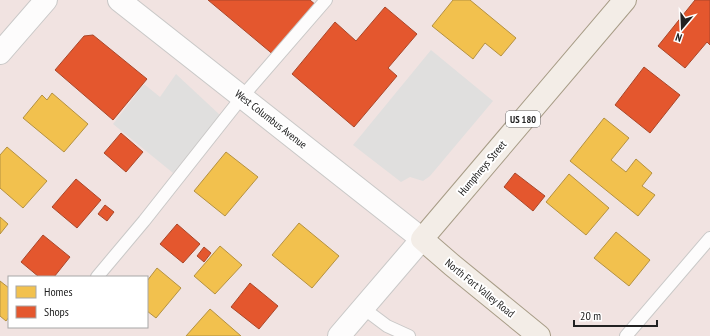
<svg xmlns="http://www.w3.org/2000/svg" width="710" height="336" viewBox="0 0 710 336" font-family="'PT Sans Narrow',sans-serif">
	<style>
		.commercial { fill: #f1e3e1; fill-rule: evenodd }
		.parking { fill: #e0dfde }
		.homes { fill: #f2c14e; stroke: #b49141 }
		.shops { fill: #e4572e; stroke: #aa472a }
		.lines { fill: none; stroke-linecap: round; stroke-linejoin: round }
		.service-casing { stroke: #c9c8c7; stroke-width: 14 }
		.minor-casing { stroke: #c9c8c7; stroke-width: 24 }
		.tertiary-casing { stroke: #c9c8c7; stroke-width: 24 }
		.primary-casing { stroke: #a79c86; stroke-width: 24 }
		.service { stroke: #fdfcfc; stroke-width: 12 }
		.minor { stroke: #fdfcfc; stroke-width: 22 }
		.tertiary { stroke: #fdfcfc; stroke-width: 22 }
		.primary { stroke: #f3ede7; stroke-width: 22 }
		.labels { text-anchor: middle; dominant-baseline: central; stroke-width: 4; stroke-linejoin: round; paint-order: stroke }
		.shield { fill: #fff; stroke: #646464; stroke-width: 1 }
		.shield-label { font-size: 10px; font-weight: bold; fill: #222 }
		.street-label { font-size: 11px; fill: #222; stroke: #fff }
	</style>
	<rect width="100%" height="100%" fill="#f0eeeb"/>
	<path class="commercial" d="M 0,0 L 710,0 L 710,336 L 0,336 ZM 9,277 L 147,277 L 147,327 L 9,327 Z"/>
	<path class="parking" d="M 431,50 L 493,101 L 430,176 L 423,181 L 410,177 L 401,182 L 353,145 Z
		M 176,74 L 220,115 L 173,173 L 113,124 L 144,84 L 160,97 Z"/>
	<path class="homes" d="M 453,0 L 470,0 L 516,38 L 501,56 L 485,43 L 473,59 L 432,26 Z
		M 52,93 L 88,124 L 64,152 L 23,118 L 42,95 L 47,100 Z
		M 604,118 L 629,138 L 611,160 L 626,172 L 636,159 L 652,173 L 642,186 L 655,195 L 638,216 L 570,161 Z
		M 7,147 L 47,181 L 23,208 L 0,188 L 0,155 Z
		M 226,152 L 258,177 L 225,216 L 194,191 Z
		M 569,174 L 609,208 L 586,235 L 546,202 Z
		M 0,217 L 8,224 L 0,234 Z
		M 299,223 L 339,256 L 312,288 L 272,255 Z
		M 616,232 L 650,260 L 629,286 L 594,258 Z
		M 220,246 L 242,265 L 215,294 L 194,276 Z
		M 157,268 L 181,288 L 156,318 L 147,311 L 147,281 Z
		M 0,281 L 9,288 L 9,317 L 6,321 L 0,316 Z
		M 210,309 L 241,336 L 186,336 Z"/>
	<path class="shops" d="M 208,0 L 310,0 L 317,6 L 275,56 Z
		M 695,0 L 710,0 L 710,45 L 707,42 L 685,68 L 658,46 Z
		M 385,7 L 417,34 L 388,68 L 397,76 L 354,127 L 292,74 L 335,22 L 356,41 Z
		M 93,35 L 147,79 L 113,120 L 55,70 L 84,36 Z
		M 644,67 L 680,95 L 650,133 L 615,105 Z
		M 121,133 L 143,152 L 126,172 L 104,153 Z
		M 515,173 L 545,196 L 533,211 L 504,187 Z
		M 76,179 L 101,200 L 77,228 L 52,207 Z
		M 105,205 L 114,212 L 107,221 L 98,214 Z
		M 177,224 L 200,244 L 183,263 L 160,244 Z
		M 43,235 L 70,257 L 54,277 L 39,277 L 21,262 Z
		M 204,247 L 211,253 L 204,262 L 197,256 Z
		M 250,283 L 278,306 L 259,329 L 231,307 Z"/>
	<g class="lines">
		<defs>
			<path id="service" d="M 97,277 L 144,221 L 242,97 L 326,0
				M 363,308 L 387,326 L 409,336
				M 626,336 L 710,238"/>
			<path id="minor" d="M 339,336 L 422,239"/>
			<path id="tertiary" d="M 119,0 L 422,239
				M 0,53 L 46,0"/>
			<path id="primary" d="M 539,336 L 452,265 L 422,239 L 625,0"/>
		</defs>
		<use href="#service" class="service-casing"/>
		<use href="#minor" class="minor-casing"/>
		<use href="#tertiary" class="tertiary-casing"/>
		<use href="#primary" class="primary-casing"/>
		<use href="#service" class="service"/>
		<use href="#minor" class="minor"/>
		<use href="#tertiary" class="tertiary"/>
		<use href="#primary" class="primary"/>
	</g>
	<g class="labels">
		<rect class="shield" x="506" y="111" width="34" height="16" rx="3"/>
		<g class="shield-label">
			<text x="523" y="119">US 180</text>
		</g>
		<g class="street-label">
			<text transform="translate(271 119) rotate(38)">West Columbus Avenue</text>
			<text transform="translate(482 168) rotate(-50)">Humphreys Street</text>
			<text transform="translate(480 288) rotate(39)">North Fort Valley Road</text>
		</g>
	</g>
	<rect x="8" y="276" width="140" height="52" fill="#ffffff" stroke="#a7a7a7"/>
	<rect x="16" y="286" width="20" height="12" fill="#f2c14e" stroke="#a7a7a7"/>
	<text x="44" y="296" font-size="12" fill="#222222">Homes</text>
	<rect x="16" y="306" width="20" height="12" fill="#e4572e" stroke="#a7a7a7"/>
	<text x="44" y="316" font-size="12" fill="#222222">Shops</text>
	<g transform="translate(682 28) rotate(199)" stroke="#ffffff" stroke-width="3" paint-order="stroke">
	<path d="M0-3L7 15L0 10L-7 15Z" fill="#222222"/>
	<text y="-6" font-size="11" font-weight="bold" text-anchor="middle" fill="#222222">N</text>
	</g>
	<path d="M574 320v6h83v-6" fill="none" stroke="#222222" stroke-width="2"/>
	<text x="580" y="320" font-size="12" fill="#222222" stroke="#ffffff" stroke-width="3" paint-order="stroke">20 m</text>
</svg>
